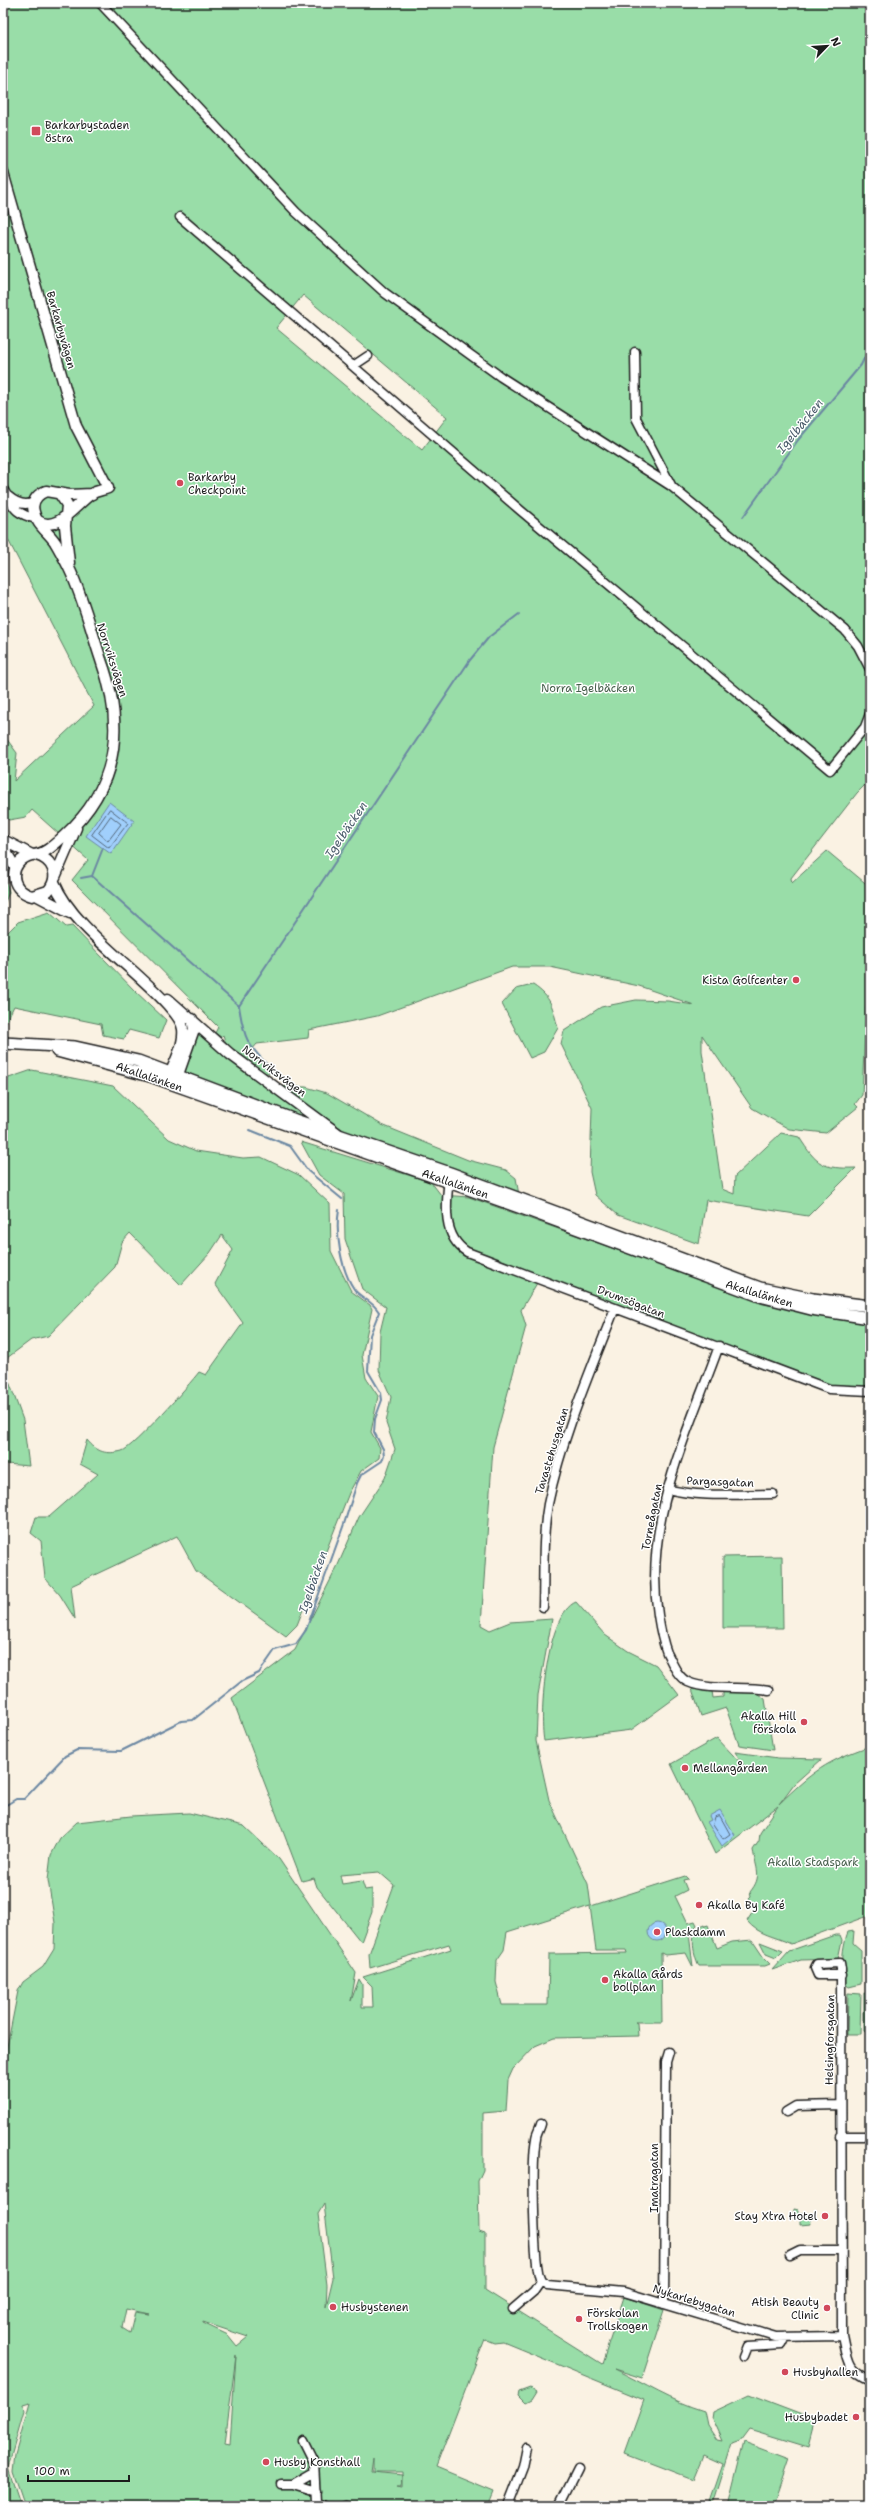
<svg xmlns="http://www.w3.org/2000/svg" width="873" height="2509" viewBox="0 0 873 2509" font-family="'Shantell Sans',sans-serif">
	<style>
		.green { fill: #99dda8; stroke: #5a7c62; fill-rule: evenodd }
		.water { fill: #a0cffc; stroke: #6b87a2 }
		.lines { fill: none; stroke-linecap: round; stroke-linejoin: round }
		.shore { stroke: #516476; stroke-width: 1 }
		.stream { stroke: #6b87a2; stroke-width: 2 }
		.minor-casing { stroke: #1c1c1c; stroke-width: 11 }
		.tertiary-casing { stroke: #1c1c1c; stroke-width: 13 }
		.secondary-casing { stroke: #1c1c1c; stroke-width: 14 }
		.minor { stroke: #fff; stroke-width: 8 }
		.tertiary { stroke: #fff; stroke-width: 10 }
		.secondary { stroke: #fff; stroke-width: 11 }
		.poi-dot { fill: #d1495b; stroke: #fff; stroke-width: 1.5 }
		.labels { text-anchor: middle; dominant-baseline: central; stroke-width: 3; stroke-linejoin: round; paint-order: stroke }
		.poi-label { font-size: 11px; fill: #1c1c1c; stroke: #fff; text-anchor: start }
		.street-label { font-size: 11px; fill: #1c1c1c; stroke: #fff }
		.park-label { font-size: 11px; fill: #48604d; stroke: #fff }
		.water-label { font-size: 12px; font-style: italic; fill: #4a5b6a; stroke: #fff }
	</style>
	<rect width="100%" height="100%" fill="#faf2e3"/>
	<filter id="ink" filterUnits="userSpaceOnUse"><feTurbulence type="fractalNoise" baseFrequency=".025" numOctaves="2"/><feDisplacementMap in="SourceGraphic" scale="8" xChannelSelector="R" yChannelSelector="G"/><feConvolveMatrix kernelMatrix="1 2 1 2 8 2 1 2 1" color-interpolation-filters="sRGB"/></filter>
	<g filter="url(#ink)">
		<path class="green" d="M 3,3 L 870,3 L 870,780 L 857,793 L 791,878 L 792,883 L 827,851 L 870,887 L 870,1005 L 866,1007 L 862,1095 L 855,1104 L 858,1107 L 826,1133 L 789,1129 L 752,1108 L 702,1035 L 702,1051 L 722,1189 L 734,1194 L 735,1176 L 781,1133 L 799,1137 C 817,1165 822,1169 856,1168 L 808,1216 L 706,1200 L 699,1244 L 618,1215 L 595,1195 L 590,1172 L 592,1108 L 561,1044 L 564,1031 L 601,1007 L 636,1000 L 668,1001 L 694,1005 L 639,986 L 550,967 L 512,967 L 377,1016 L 309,1030 L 308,1038 L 257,1044 L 251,1051 L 264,1066 L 273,1067 L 270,1073 L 264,1073 L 232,1049 L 225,1041 L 223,1035 L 221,1037 L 215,1033 L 218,1027 L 72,880 L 88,860 L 32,810 L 26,817 L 9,820 L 3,815 L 3,734 L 17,753 L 14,781 L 94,706 L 3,530 ZM 303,295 L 447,417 L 422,450 L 276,328 Z
			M 3,871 L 9,892 L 3,907 Z
			M 49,912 L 66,927 L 72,926 L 135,991 L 166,1020 L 159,1038 L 129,1030 L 124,1039 L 103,1035 L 101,1024 L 14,1006 L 3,1028 L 3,937 L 18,922 Z
			M 533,985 C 552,998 552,1006 558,1028 L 544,1052 L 530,1058 L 502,1004 L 516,989 Z
			M 197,1030 L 322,1125 L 185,1072 Z
			M 32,1070 L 113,1086 L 169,1139 L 196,1151 L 243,1158 L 261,1157 L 299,1175 L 330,1204 L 331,1251 L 351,1291 L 370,1305 L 372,1309 L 362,1355 L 366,1378 L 378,1396 L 371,1432 L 380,1448 L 379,1458 L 361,1471 L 349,1493 L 297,1625 L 286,1636 L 196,1571 L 177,1536 L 71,1586 L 75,1619 L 60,1595 L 45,1578 L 41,1541 L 31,1533 L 36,1517 L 49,1517 L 98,1474 L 80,1464 L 87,1440 C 97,1452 106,1455 122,1451 C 133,1448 190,1384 199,1372 L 206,1375 L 243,1323 L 215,1284 L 233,1250 L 222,1235 L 210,1253 L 181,1285 L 130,1233 L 122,1242 L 115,1267 L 48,1336 L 31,1340 L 3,1361 L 3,1080 Z
			M 279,1086 L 306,1087 L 327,1093 L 382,1125 L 468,1160 L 506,1170 L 516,1178 L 519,1195 L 351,1135 Z
			M 301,1142 L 431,1182 L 441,1195 L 469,1197 L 727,1289 L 763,1304 L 870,1323 L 870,1386 L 831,1385 L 540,1278 L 521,1310 L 526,1326 L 493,1447 L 481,1625 L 490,1630 L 510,1622 L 552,1619 L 538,1695 L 536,1741 L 549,1800 L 588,1884 L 591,1906 L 685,1876 L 688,1879 L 683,1880 L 687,1890 L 675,1896 L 688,1923 L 695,1921 L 697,1925 L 689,1933 L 693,1967 L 686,1953 L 665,1955 L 661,1953 L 662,2022 L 635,2022 L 637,2023 L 638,2036 L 554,2038 L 535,2046 L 513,2069 L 508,2080 L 506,2111 L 483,2113 L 483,2170 L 478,2181 L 479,2231 L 485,2233 L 485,2290 L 602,2364 L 624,2297 L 664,2310 L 642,2378 L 614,2369 C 645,2384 671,2401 704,2411 L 707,2425 L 717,2440 L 722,2441 L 712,2419 L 713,2412 L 749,2395 L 815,2420 L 808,2447 L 749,2429 L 740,2441 L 732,2444 L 714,2502 L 710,2502 L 723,2464 L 703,2455 L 693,2479 L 625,2453 L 644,2400 L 503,2342 L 495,2343 L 485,2339 L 436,2467 L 494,2491 L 488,2506 L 164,2506 L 163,2503 L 162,2506 L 25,2506 L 13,2471 L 15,2455 L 30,2402 L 23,2404 L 24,2411 L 8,2467 L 21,2506 L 3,2506 L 3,2067 L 18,1991 L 23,1982 L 43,1967 L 54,1949 L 55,1923 L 48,1880 L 51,1855 L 60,1838 L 77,1822 L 131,1816 L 189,1813 L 244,1826 L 279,1859 L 356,1973 L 351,2001 L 359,1979 L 362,1984 L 362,2007 L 373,2007 L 372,1986 L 363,1977 L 451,1949 L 449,1944 L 370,1968 L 369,1954 L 394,1885 L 379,1872 L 340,1875 L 342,1884 L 362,1881 L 365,1890 L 372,1889 L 372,1912 L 361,1942 L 317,1887 L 314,1878 L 302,1881 L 232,1698 L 295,1650 L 338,1565 L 359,1517 L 385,1478 L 395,1449 L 386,1423 L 391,1397 L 379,1370 L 380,1332 L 386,1307 L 362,1289 L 345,1239 L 344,1194 L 319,1175 ZM 590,1906 L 596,1950 L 626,1950 L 627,1953 L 549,1954 L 548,2005 L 502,2005 L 496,1982 L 497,1960 L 504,1950 L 507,1932 ZM 324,2204 L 333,2278 L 326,2307 L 327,2285 L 318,2214 ZM 126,2309 L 149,2314 L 135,2312 L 130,2333 L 122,2328 ZM 203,2323 L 203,2322 L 248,2337 L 237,2346 L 228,2335 ZM 236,2356 L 230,2444 L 225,2443 ZM 373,2457 L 373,2471 L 403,2471 L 403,2488 L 397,2487 L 402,2487 L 403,2474 L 371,2471 Z
			M 3,1365 L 23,1420 L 29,1466 L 6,1464 L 3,1460 Z
			M 782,1556 L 783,1628 L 723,1628 L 723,1557 Z
			M 576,1602 L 605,1635 L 628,1651 L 656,1665 L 679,1695 L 631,1730 L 544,1741 C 539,1713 546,1614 576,1602 Z
			M 692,1689 L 712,1691 L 713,1698 L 723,1697 L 723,1691 L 751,1689 L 765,1699 L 773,1750 L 739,1745 L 726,1708 L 701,1716 Z
			M 717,1738 L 748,1771 L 735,1752 L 778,1758 L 822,1759 L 794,1784 L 779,1804 C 812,1772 826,1761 870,1746 L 870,1915 L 791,1944 C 775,1936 758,1935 747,1921 L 754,1910 L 749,1898 L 751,1896 L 750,1892 C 763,1876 756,1869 753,1850 L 759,1841 L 760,1833 L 778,1806 L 715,1854 L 671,1764 Z
			M 704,1924 L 705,1926 L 708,1925 L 717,1948 L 732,1942 L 752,1940 L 764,1958 L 770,1964 L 765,1966 L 699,1966 C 693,1953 688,1930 704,1924 Z
			M 854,1931 L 853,1943 L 861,1950 L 861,1984 L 849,1987 L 845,1984 C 846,1975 844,1970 843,1961 C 842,1953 845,1939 848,1932 Z
			M 835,1935 L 840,1935 L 842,1940 L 838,1959 L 801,1960 L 772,1970 L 789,1951 Z
			M 760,1942 L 783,1951 L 776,1958 L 766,1954 Z
			M 848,1993 L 861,1994 L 860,2034 L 847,2034 Z
			M 864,1993 L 867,1994 L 868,2003 L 870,2004 L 870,2035 L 864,2031 Z
			M 794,2209 L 799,2210 L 799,2213 L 809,2213 L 811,2224 L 800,2225 L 800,2218 L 794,2218 Z
			M 530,2388 L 536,2392 L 531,2400 L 525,2403 L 518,2396 L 519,2392 Z
			M 744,2442 L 789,2459 L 773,2506 L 728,2506 Z"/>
		<path class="water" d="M 109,802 L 134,821 L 111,854 L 86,836 Z
			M 720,1810 L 735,1835 L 722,1846 L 707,1822 L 711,1820 L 709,1816 Z
			M648 1932a9 9 0 1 1 18 0a9 9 0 1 1-18 0Z"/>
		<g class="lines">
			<path class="shore" d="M 110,809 L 128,823 L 109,848 L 92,835 Z
				M 111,816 L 121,824 L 108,841 L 99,833 Z
				M 720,1816 L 730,1834 L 723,1839 L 713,1824 L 715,1817 Z"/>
			<path class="stream" d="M 743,517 L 798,440 L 861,365 L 870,346
				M 103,848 L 92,876 L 239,1006
				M 81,878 L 92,876
				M 270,1068 C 247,1044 244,1039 239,1006 L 470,660 L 489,637 L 519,614
				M 250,1130 L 290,1146 L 308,1171 L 342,1199
				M 3,1807 L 16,1799 L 24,1799 L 65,1756 L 77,1750 L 121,1751 L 181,1721 L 193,1720 L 242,1681 L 259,1673 L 275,1650 L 296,1644 L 306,1630 L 344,1524 L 357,1483 L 361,1475 L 382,1461 L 384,1455 L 383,1449 L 374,1432 L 375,1419 L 382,1400 L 381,1393 L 368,1371 L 370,1335 L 379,1312 C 372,1300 360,1298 354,1289 C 341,1270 335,1233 339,1210"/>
			<defs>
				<path id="minor" d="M 100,3 L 296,212 L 385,293 L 501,377 L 671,486 L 845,630 L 858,646 L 870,669
					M 180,217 L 520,510 L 830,770 L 865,727 L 870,714
					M 635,352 L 636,418 L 671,485
					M 353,366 L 368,356
					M 3,489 C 15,508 12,512 36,519
					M 8,496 C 15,502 24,507 34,502
					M 449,1178 C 446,1204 442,1236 467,1252 L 829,1389 L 870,1391
					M 719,1346 C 688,1432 643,1521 658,1615 C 660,1628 662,1640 667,1653 C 672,1662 677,1677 688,1682 C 712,1692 743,1685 769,1690
					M 667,1489 C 701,1498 738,1494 773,1494
					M 543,1607 C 544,1573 542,1537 548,1504 C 562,1436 590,1372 615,1308
					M 842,1975 L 818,1975 L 815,1968 L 817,1964 L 840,1963 L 841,1969 L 842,2336 C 847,2360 846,2370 870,2380
					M 786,2112 L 796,2106 L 840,2105
					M 541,2124 C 540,2129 536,2134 536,2139 C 532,2157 533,2268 541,2281 L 547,2285 L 624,2292 L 775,2337 L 842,2336
					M 840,2136 L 870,2136
					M 790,2256 L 800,2251 L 841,2251
					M 664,2304 L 666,2062 L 669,2052
					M 513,2309 L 534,2291 L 541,2281
					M 743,2357 L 747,2347 L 782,2345 L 786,2337
					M 303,2440 L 314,2462 L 316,2502 L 324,2506
					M 281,2484 L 293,2484 L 316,2491
					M 293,2484 L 314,2472
					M 345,2506 L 346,2506
					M 516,2506 L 509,2503 L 523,2467 L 527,2447
					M 559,2506 L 578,2468"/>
				<path id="tertiary" d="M 3,173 L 76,426 L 108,488 C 103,490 96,491 91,494 C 76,504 56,535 37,520
					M 59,493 L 67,505 L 65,526 L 69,563
					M 3,840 L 32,855 C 45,855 56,843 65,835 C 119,786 125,726 101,660 C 91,630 83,597 69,568 C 65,560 60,550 55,542 C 48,532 36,524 34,512 C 31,502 36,495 46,491 L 69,495 L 92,494
					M 3,847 L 15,867
					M 32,855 C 8,861 8,890 32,896 L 48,891 C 60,877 54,860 36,855
					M 55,877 L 76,828
					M 54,882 C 72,927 134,967 167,1004 C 173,1011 182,1019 183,1029 C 185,1045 173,1066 167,1081
					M 38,896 L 70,913
					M 168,999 L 230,1054 L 337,1133
					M 175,1083 L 194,1029 L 192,1019"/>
				<path id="secondary" d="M 3,1043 L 75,1047 L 138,1061 L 295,1120 L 450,1173 L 760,1288 L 813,1299 L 870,1306
					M 57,1051 L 150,1076 L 530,1211 L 760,1296 L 811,1309 L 870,1318"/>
			</defs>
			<use href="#minor" class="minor-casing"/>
			<use href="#tertiary" class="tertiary-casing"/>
			<use href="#secondary" class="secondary-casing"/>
			<use href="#minor" class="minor"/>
			<use href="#tertiary" class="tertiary"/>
			<use href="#secondary" class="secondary"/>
		</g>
	</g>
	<g class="poi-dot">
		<rect x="31" y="126" width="10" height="10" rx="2"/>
		<circle cx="180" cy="483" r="4"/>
		<circle cx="796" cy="980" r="4"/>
		<circle cx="804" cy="1722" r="4"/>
		<circle cx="685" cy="1768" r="4"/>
		<circle cx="699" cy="1905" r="4"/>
		<circle cx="657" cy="1932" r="4"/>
		<circle cx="605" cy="1980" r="4"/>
		<circle cx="825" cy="2216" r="4"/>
		<circle cx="333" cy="2307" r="4"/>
		<circle cx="827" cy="2308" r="4"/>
		<circle cx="579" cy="2319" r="4"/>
		<circle cx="785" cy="2372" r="4"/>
		<circle cx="856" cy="2417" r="4"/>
		<circle cx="266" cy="2462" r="4"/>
	</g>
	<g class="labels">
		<g class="poi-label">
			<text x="45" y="125">Barkarbystaden<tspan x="45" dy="13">östra</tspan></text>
			<text x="188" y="477">Barkarby<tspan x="188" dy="13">Checkpoint</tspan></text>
			<text x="788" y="980" text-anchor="end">Kista Golfcenter</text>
			<text x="796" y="1716" text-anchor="end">Akalla Hill<tspan x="796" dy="13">förskola</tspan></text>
			<text x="693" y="1768">Mellangården</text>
			<text x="707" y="1905">Akalla By Kafé</text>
			<text x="665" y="1932">Plaskdamm</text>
			<text x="613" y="1974">Akalla Gårds<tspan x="613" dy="13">bollplan</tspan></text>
			<text x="817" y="2216" text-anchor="end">Stay Xtra Hotel</text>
			<text x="819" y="2302" text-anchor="end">Atish Beauty<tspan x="819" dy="13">Clinic</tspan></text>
			<text x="341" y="2307">Husbystenen</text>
			<text x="587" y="2313">Förskolan<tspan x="587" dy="13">Trollskogen</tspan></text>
			<text x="793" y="2372">Husbyhallen</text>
			<text x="848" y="2417" text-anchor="end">Husbybadet</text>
			<text x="274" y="2462">Husby Konsthall</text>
		</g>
		<g class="street-label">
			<text transform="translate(61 330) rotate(74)">Barkarbyvägen</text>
			<text transform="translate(112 660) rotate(72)">Norrviksvägen</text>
			<text transform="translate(274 1071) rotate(37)">Norrviksvägen</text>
			<text transform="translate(149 1077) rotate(19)">Akallalänken</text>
			<text transform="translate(455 1184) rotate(19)">Akallalänken</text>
			<text transform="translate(759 1294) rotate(17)">Akallalänken</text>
			<text transform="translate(631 1302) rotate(21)">Drumsögatan</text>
			<text transform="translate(552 1451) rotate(-73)">Tavastehusgatan</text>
			<text transform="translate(720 1482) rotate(2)">Pargasgatan</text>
			<text transform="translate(652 1517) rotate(-79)">Torneågatan</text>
			<text transform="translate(830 2040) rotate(-89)">Helsingforsgatan</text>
			<text transform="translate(654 2178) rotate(-90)">Imatragatan</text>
			<text transform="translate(694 2301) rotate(17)">Nykarlebygatan</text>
		</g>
		<g class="park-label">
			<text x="588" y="688">Norra Igelbäcken</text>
			<text x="813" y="1862">Akalla Stadspark</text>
		</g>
		<g class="water-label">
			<text transform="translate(800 426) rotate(-51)">Igelbäcken</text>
			<text transform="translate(346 830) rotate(-56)">Igelbäcken</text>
			<text transform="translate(313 1582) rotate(-71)">Igelbäcken</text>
		</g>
	</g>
	<rect width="873" height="2509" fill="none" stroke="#fff" stroke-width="16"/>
	<rect x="8" y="8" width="857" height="2493" fill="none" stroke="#1c1c1c" stroke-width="1.5" filter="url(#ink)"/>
	<g transform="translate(827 46) rotate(65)" stroke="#ffffff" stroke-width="3" paint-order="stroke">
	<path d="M0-3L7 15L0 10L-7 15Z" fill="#1c1c1c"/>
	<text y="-6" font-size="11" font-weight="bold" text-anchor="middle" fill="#1c1c1c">N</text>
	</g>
	<path d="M28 2475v6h101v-6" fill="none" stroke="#1c1c1c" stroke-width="2"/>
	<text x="34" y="2475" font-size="12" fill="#1c1c1c" stroke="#ffffff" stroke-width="3" paint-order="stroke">100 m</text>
</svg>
